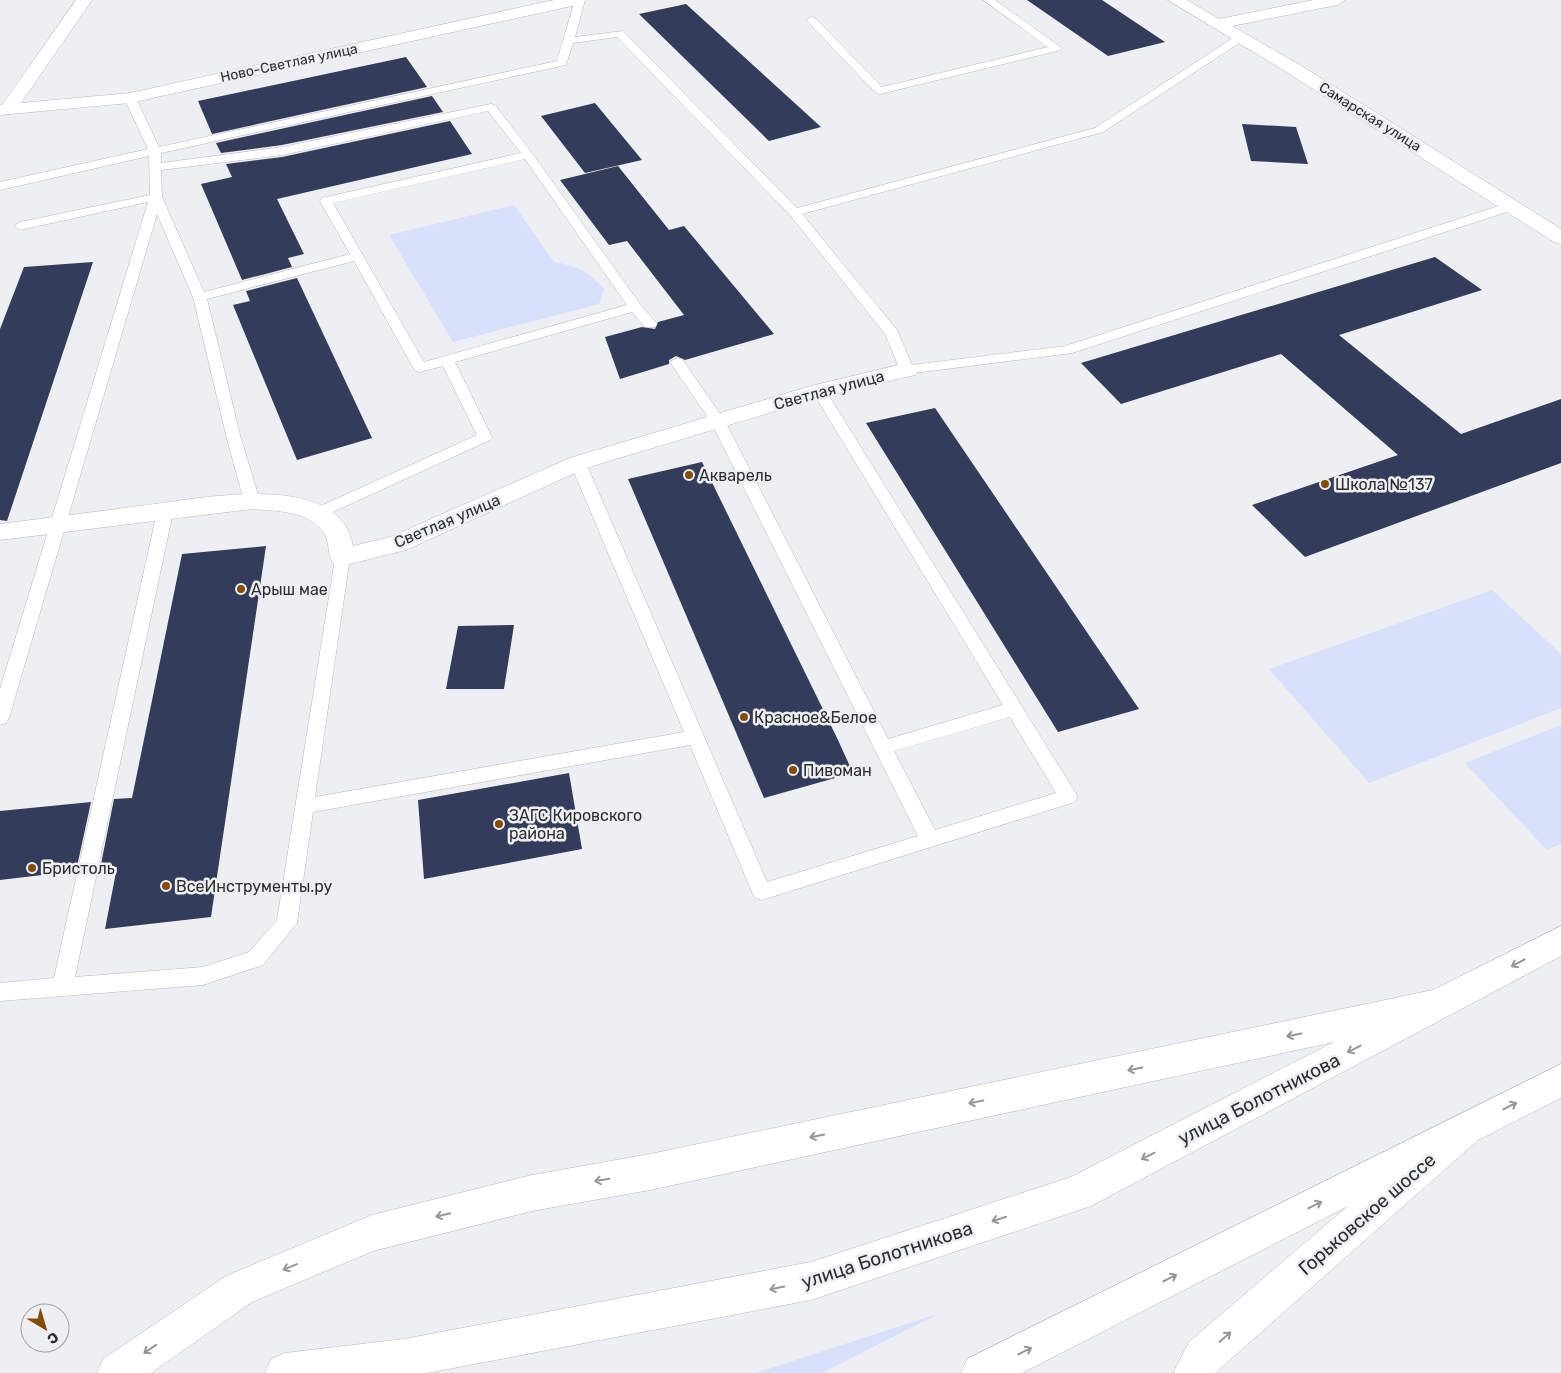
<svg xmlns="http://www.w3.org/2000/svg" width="1561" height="1373" viewBox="0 0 1561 1373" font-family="Rubik,sans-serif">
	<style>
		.green { fill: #d8e0fb }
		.building { fill: #333c5a }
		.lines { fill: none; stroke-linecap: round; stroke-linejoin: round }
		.lane-casing { stroke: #b7b8bc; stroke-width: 1 }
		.street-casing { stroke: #b7b8bc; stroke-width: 1 }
		.primary-casing { stroke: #b7b8bc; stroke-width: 1 }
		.lane { fill: #fff; fill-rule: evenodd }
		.street { fill: #fff; fill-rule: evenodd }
		.primary { fill: #fff; fill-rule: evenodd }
		.oneway { stroke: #969698 }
		.poi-dot { fill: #864b03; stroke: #edeff2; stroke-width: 2 }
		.labels { text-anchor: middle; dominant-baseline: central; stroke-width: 5; stroke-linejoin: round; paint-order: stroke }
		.far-street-label { font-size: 14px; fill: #2e2e30; stroke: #edeff2 }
		.street-label { font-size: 16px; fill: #2e2e30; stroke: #edeff2 }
		.poi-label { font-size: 16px; fill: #2e2e30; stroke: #edeff2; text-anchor: start }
		.near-street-label { font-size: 19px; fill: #2e2e30; stroke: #edeff2 }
	</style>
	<rect width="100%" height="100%" fill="#edeff2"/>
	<path class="green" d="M 514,205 L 554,262 C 577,266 588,271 604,289 L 599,304 L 453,342 L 389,235 Z
		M 1492,590 L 1561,654 L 1561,708 L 1369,783 L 1269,669 Z
		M 1561,725 L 1561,844 L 1547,850 L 1465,763 Z
		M 940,1313 L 822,1373 L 756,1373 Z"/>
	<path class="building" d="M 1027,0 L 1102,0 L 1165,42 L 1108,56 Z
		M 686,4 L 821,127 L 769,141 L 639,14 Z
		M 406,57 L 427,87 L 212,134 L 198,101 Z
		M 432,96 L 443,112 L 282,145 L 221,153 L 216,143 Z
		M 595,103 L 642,160 L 585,173 L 541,116 Z
		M 450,121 L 472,154 L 277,199 L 304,254 L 288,258 L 292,267 L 242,280 L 201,184 L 232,177 L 226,164 L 282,157 Z
		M 1242,124 L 1296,127 L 1308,164 L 1251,161 Z
		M 618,166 L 669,230 L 684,226 L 774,334 L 685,360 L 676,356 L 669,360 L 669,364 L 620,379 L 605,337 L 642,327 L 655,329 L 658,322 L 684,315 L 627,241 L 609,245 L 560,180 Z
		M 1435,257 L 1482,290 L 1339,335 L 1461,434 L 1561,399 L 1561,463 L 1305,557 L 1252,505 L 1398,455 L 1281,354 L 1121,404 L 1081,363 Z
		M 93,262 L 7,521 L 0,520 L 0,329 L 24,267 Z
		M 297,278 L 372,438 L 297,460 L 233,305 L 250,301 L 246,291 Z
		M 935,408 L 1139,709 L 1058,732 L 866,423 Z
		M 702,462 L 838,740 L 853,773 L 764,798 L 628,479 Z
		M 266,546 L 211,917 L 105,929 L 117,867 L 100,869 L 114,799 L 132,798 L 182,554 Z
		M 514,625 L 504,689 L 446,689 L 458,626 Z
		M 569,773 L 582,849 L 424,879 L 418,800 Z
		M 91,802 L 76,871 L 0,880 L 0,811 Z"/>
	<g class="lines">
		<defs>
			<path id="lane" d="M 575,0 L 585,0 L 575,37 L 623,31 L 797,208 L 1095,128 L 1236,36 L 1244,36 L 1244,40 L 1103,132 L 802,214 L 897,330 L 912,365 L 1065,346 L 1508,203 L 1516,203 L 1518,206 L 1516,209 L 1072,353 L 907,374 L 900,370 L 885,334 L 790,215 L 617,37 L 573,43 L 566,65 L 161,153 L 161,163 L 282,147 L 491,104 L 495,105 L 532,153 L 640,304 L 657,324 L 655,327 L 645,327 L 632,312 L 455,362 L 492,437 L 490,440 L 320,518 L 314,517 L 312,513 L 314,509 L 477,435 L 443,366 L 420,372 L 415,371 L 354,261 L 207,299 L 241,439 L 260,501 L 257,505 L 247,505 L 244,501 L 227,439 L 193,297 L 157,214 L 9,718 L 6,723 L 0,725 L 0,689 L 148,202 L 20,230 L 14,226 L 20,222 L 150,195 L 149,156 L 0,190 L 0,182 L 148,149 L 124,98 L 130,95 L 136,98 L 159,147 L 557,61 ZM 488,111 L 521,153 L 322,198 L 320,201 L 350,254 L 204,292 L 162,197 L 161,170 L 282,155 ZM 525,159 L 627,305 L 424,362 L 333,203 Z
				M 983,0 L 995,0 L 1062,48 L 1061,50 L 880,94 L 876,93 L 806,20 L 811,17 L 815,18 L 882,87 L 1048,47 Z
				M 677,358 L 682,359 L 725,421 L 888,739 L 1003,705 L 812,391 L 819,387 L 826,391 L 1075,792 L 1077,797 L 1075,802 L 762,900 L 755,898 L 752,892 L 690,745 L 313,812 L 297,923 L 263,965 L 203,985 L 0,1001 L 0,983 L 54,978 L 157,512 L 159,508 L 171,508 L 173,512 L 75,977 L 203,967 L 249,952 L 277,920 L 336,553 L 348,553 L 350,557 L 315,797 L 684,732 L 570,463 L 578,458 L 586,463 L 767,882 L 918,836 L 711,422 L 670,362 ZM 1010,717 L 1056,793 L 935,830 L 894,751 Z"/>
			<path id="street" d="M 76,0 L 92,0 L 21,103 L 130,93 L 554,0 L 584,0 L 576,5 L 130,103 L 0,115 L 0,105 L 3,104 Z
				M 1168,0 L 1187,0 L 1219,19 L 1313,0 L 1345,0 L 1337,5 L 1232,26 L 1300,65 L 1561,229 L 1561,244 L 1554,242 L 1288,73 Z
				M 907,363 L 915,365 L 918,370 L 915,375 L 825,396 L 586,468 L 406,550 L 342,566 L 333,563 C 327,554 330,542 324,533 C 310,510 275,511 252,509 L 0,540 L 0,524 C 47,518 94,512 140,506 C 193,500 340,467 353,546 L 390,537 L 570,458 L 811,386 Z"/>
			<path id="primary" d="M 1561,926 L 1561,956 L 1091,1206 L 811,1300 L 427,1373 L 265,1373 L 271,1359 L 285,1353 L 404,1339 L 811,1262 L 1071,1177 L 1334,1042 L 650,1190 L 532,1211 L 373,1251 L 252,1302 L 151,1373 L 97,1373 L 103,1359 L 226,1276 L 372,1215 L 532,1175 L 650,1154 L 1433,990 Z
				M 1561,1064 L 1561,1098 L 1478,1140 L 1215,1373 L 1173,1373 L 1189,1342 L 1348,1206 L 1022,1373 L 961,1373 L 967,1359 Z"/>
		</defs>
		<use href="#lane" class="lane-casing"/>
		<use href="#street" class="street-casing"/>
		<use href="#primary" class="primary-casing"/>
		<use href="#lane" class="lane"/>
		<use href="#street" class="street"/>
		<use href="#primary" class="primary"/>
	</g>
	<defs><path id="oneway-shaft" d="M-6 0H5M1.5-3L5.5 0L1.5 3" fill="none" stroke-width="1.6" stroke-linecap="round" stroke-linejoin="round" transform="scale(1.25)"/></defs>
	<g class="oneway">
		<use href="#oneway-shaft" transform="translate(1518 963) rotate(152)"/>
		<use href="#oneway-shaft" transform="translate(1294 1035) rotate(168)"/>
		<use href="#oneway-shaft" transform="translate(1354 1049) rotate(153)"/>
		<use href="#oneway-shaft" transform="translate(1135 1069) rotate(168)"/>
		<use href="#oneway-shaft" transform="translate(976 1102) rotate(168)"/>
		<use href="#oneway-shaft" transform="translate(1510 1106) rotate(-27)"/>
		<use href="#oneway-shaft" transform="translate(817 1136) rotate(168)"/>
		<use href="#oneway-shaft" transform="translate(1148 1156) rotate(153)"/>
		<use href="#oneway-shaft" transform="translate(602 1180) rotate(170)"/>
		<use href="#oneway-shaft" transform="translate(1315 1205) rotate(-27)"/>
		<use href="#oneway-shaft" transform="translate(443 1215) rotate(166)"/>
		<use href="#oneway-shaft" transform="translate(999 1219) rotate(162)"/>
		<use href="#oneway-shaft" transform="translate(290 1267) rotate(157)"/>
		<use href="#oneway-shaft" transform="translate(1170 1278) rotate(-27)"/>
		<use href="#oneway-shaft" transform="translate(777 1288) rotate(169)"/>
		<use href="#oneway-shaft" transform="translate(1225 1337) rotate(-41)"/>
		<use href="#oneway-shaft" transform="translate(150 1349) rotate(146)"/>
		<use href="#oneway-shaft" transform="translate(1025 1351) rotate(-27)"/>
	</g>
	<g class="poi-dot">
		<circle cx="689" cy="475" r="5"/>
		<circle cx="1325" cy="484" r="5"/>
		<circle cx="241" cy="589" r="5"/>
		<circle cx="744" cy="717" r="5"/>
		<circle cx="793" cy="770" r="5"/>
		<circle cx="499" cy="824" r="5"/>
		<circle cx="32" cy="868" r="5"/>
		<circle cx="166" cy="886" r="5"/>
	</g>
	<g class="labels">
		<g class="far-street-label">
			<text transform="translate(289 63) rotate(-12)">Ново-Светлая улица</text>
			<text transform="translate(1370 117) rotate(32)">Самарская улица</text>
		</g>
		<g class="street-label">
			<text transform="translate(829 390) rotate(-15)">Светлая улица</text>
			<text transform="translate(447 521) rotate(-23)">Светлая улица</text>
		</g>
		<g class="poi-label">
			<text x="699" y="475">Акварель</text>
			<text x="1335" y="484">Школа №137</text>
			<text x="251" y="589">Арыш мае</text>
			<text x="754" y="717">Красное&amp;Белое</text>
			<text x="803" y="770">Пивоман</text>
			<text x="509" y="815">ЗАГС Кировского<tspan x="509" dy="18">района</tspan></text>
			<text x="42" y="868">Бристоль</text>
			<text x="176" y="886">ВсеИнструменты.ру</text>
		</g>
		<g class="near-street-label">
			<text transform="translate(1259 1099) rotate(-27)">улица Болотникова</text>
			<text transform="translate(1367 1214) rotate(-41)">Горьковское шоссе</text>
			<text transform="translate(887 1255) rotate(-18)">улица Болотникова</text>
		</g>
	</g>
	<g transform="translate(45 1328) rotate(142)"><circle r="24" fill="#edeff2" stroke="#a1a2a4"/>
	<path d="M0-4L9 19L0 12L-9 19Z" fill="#864b03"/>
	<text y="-8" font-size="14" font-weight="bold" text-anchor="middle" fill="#2e2e30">С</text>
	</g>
</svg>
